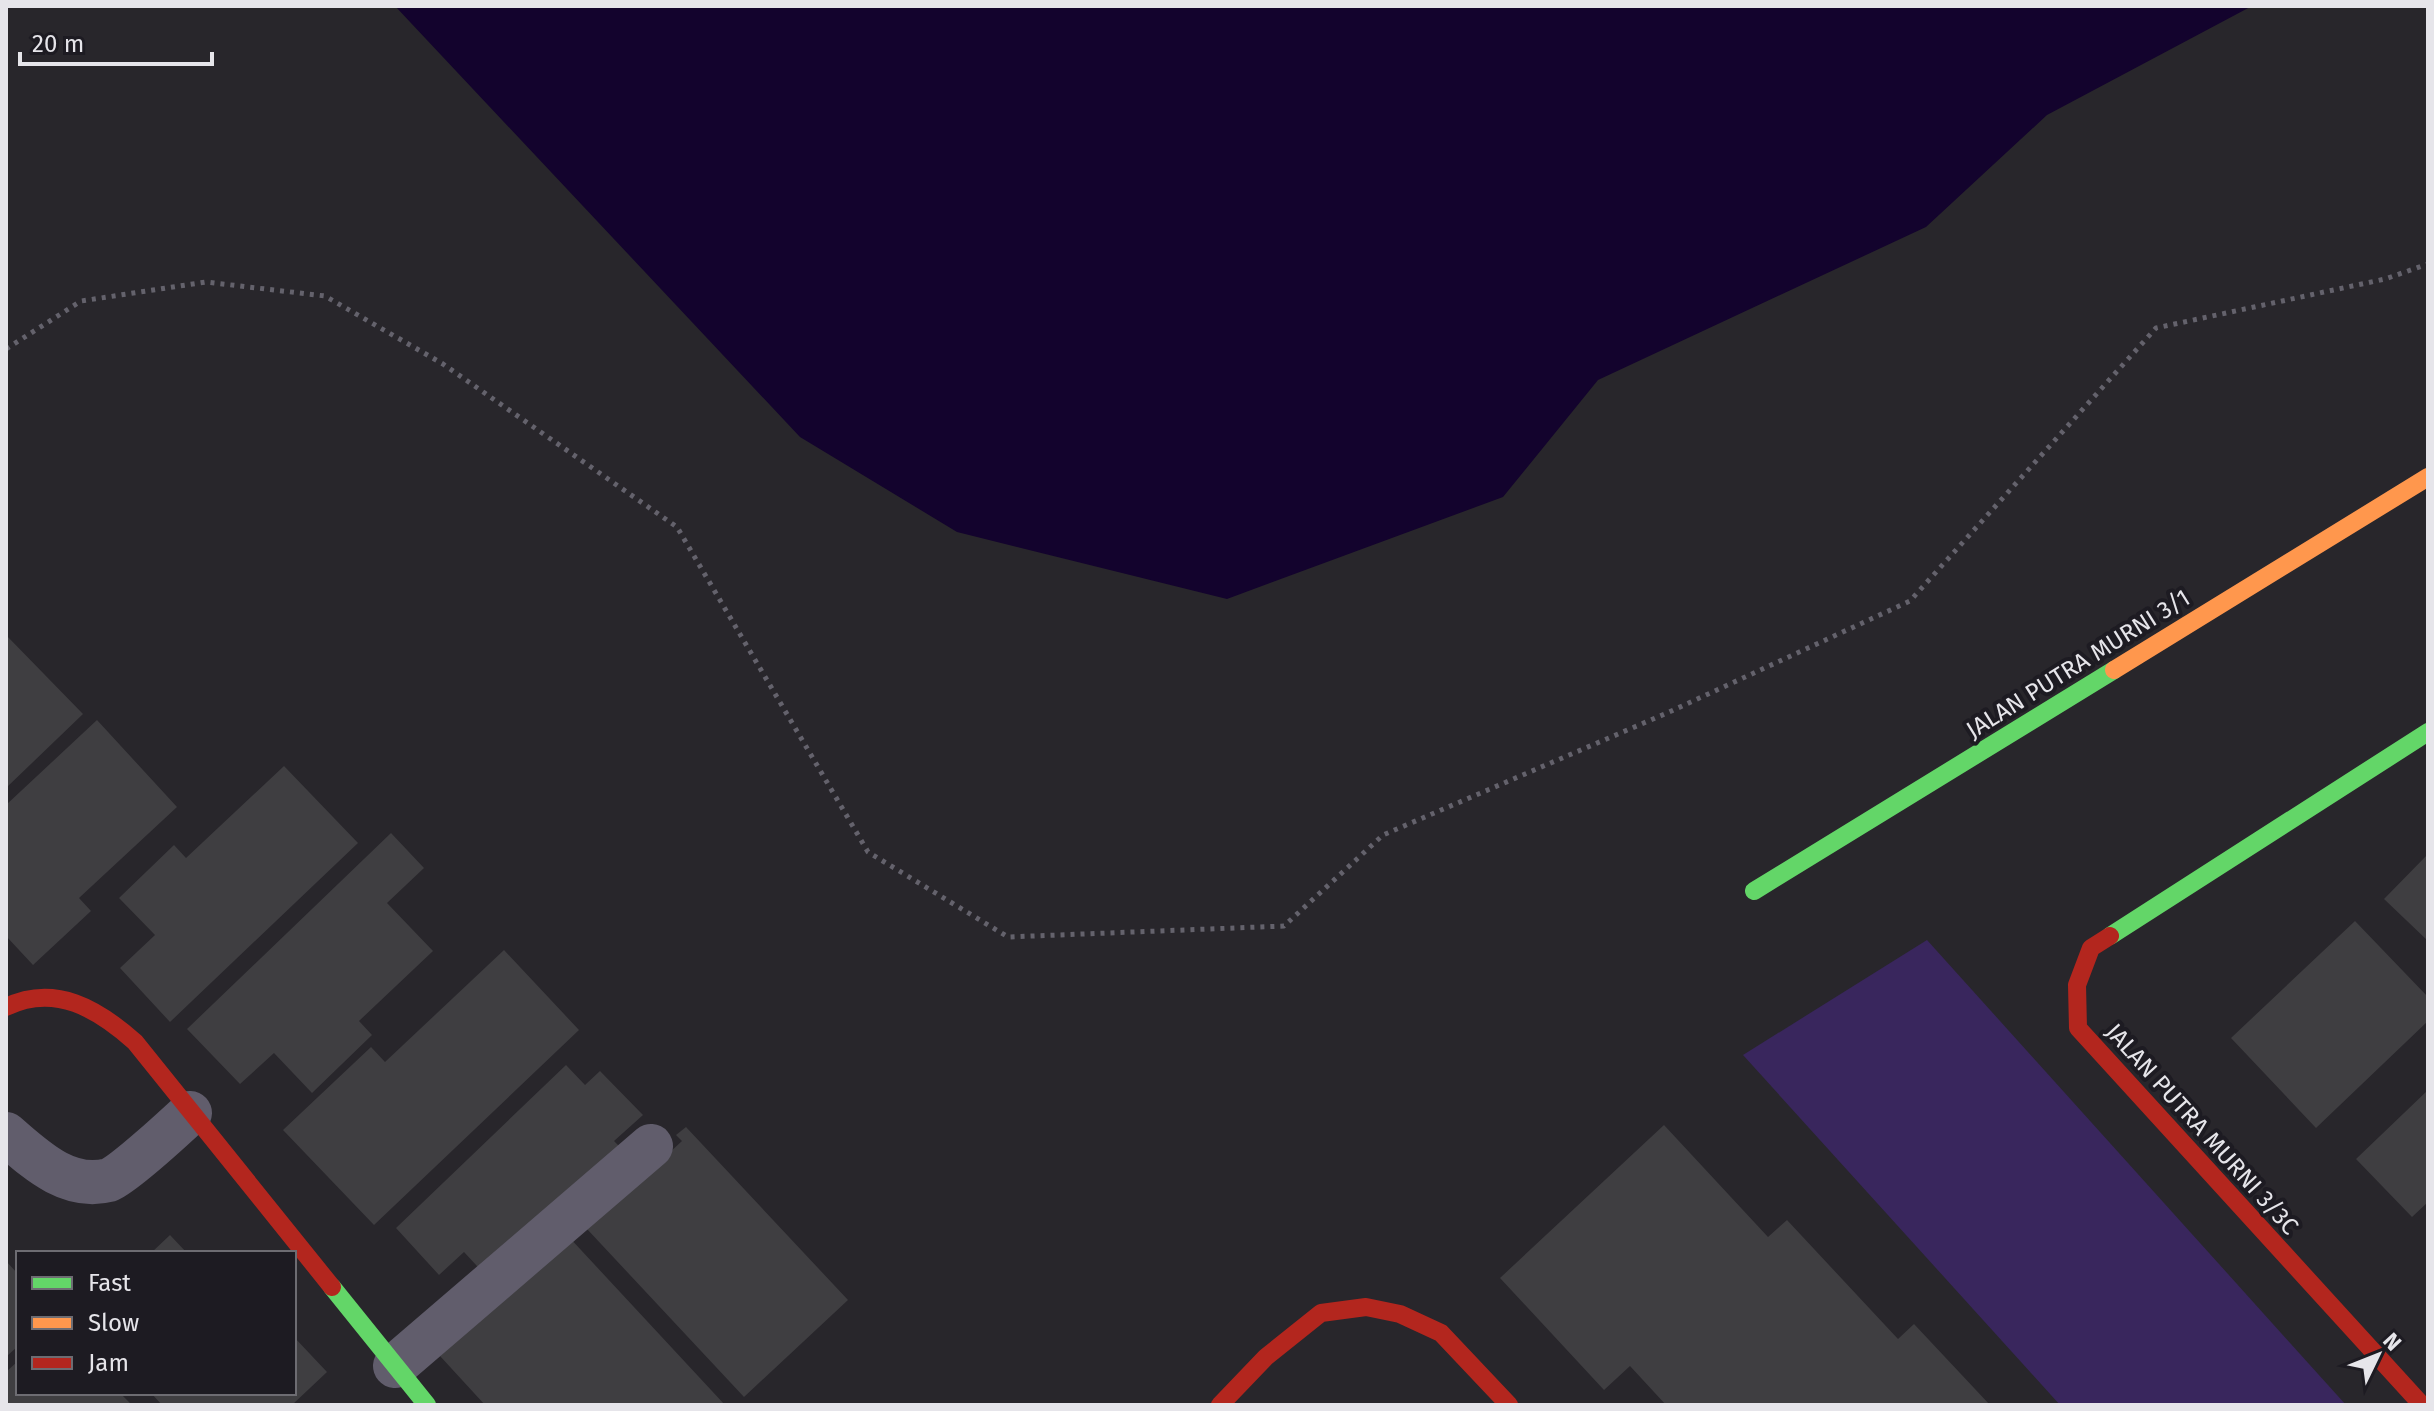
<svg xmlns="http://www.w3.org/2000/svg" width="2434" height="1411" viewBox="0 0 2434 1411" font-family="'Fira Sans',sans-serif">
	<style>
		.green { fill: #39265d }
		.water { fill: #13032d }
		.building { fill: #3f3e41 }
		.lines { fill: none; stroke-linecap: round; stroke-linejoin: round }
		.path { stroke: #64626c; stroke-width: 5; stroke-dasharray: 4 6; stroke-linecap: butt }
		.street { stroke: #615d6c; stroke-width: 44 }
		.fast { stroke: #63d668; stroke-width: 18 }
		.slow { stroke: #ff974d; stroke-width: 18 }
		.jam { stroke: #b3261e; stroke-width: 18 }
		.labels { text-anchor: middle; dominant-baseline: central; stroke-width: 8; stroke-linejoin: round; paint-order: stroke }
		.street-label { font-size: 24px; fill: #e6e5ea; stroke: #1d1b22 }
	</style>
	<rect width="100%" height="100%" fill="#28262b"/>
	<path class="green" d="M 1927,940 L 2346,1405 L 2060,1405 L 1743,1055 Z"/>
	<path class="water" d="M 395,6 L 2252,6 L 2047,115 L 1926,227 L 1598,380 L 1503,497 L 1227,599 L 957,532 L 800,437 Z"/>
	<path class="building" d="M 6,635 L 83,714 L 6,788 Z
		M 97,720 L 177,807 L 79,898 L 91,911 L 33,965 L 6,936 L 6,805 Z
		M 284,766 L 358,843 L 170,1022 L 120,968 L 155,935 L 119,898 L 174,845 L 186,858 Z
		M 391,833 L 424,868 L 387,903 L 433,951 L 359,1021 L 372,1035 L 312,1093 L 274,1053 L 240,1084 L 187,1029 Z
		M 2428,854 L 2428,941 L 2384,899 Z
		M 2355,921 L 2428,997 L 2428,1021 L 2316,1128 L 2231,1038 Z
		M 504,950 L 579,1030 L 374,1225 L 283,1130 L 371,1047 L 385,1062 Z
		M 566,1065 L 585,1085 L 600,1071 L 643,1115 L 614,1141 L 624,1151 L 489,1279 L 464,1252 L 439,1275 L 396,1228 Z
		M 2428,1090 L 2428,1202 L 2412,1217 L 2356,1159 Z
		M 1664,1125 L 1768,1237 L 1787,1220 L 1898,1339 L 1914,1324 L 1990,1405 L 1666,1405 L 1630,1366 L 1604,1390 L 1500,1278 Z
		M 686,1127 L 848,1300 L 744,1397 L 587,1229 L 682,1141 L 676,1135 Z
		M 170,1235 L 187,1253 L 151,1253 Z
		M 568,1236 L 725,1405 L 485,1405 L 440,1356 Z
		M 6,1261 L 18,1274 L 18,1346 L 6,1357 Z
		M 294,1337 L 327,1372 L 292,1405 L 162,1405 L 151,1393 L 294,1393 Z
		M 18,1361 L 18,1393 L 120,1393 L 132,1405 L 6,1405 L 6,1372 Z"/>
	<g class="lines">
		<path class="path" d="M 6,349 L 81,301 L 206,282 L 325,296 L 443,364 L 677,527 L 868,852 L 1008,937 L 1284,926 L 1383,835 L 1667,713 L 1910,601 L 2156,328 L 2385,279 L 2428,264"/>
		<path class="street" d="M 6,1134 C 34,1158 67,1191 109,1180 C 122,1176 176,1126 190,1113
			M 395,1366 L 651,1146"/>
		<path class="fast" d="M 1754,891 L 2114,670
			M 2110,936 L 2428,732
			M 332,1287 L 427,1405"/>
		<path class="slow" d="M 2114,670 L 2428,477"/>
		<path class="jam" d="M 2110,936 L 2091,948 L 2077,985 L 2078,1028 L 2422,1405
			M 6,1007 C 55,983 98,1009 135,1042 L 332,1287
			M 1220,1405 L 1266,1357 L 1321,1313 L 1366,1307 L 1400,1314 L 1441,1333 L 1509,1405"/>
	</g>
	<g class="labels">
		<g class="street-label">
			<text transform="translate(2078 664) rotate(-32)">JALAN PUTRA MURNI 3/1</text>
			<text transform="translate(2202 1129) rotate(48)">JALAN PUTRA MURNI 3/3C</text>
		</g>
	</g>
	<rect width="2434" height="1411" fill="none" stroke="#e6e5ea" stroke-width="16"/>
	<rect x="16" y="1251" width="280" height="144" fill="#1d1b22" stroke="#6d6c72" stroke-width="2"/>
	<rect x="32" y="1277" width="40" height="12" fill="#63d668" stroke="#6d6c72" stroke-width="2"/>
	<text x="88" y="1291" font-size="24" fill="#e6e5ea">Fast</text>
	<rect x="32" y="1317" width="40" height="12" fill="#ff974d" stroke="#6d6c72" stroke-width="2"/>
	<text x="88" y="1331" font-size="24" fill="#e6e5ea">Slow</text>
	<rect x="32" y="1357" width="40" height="12" fill="#b3261e" stroke="#6d6c72" stroke-width="2"/>
	<text x="88" y="1371" font-size="24" fill="#e6e5ea">Jam</text>
	<g transform="translate(2378 1355) rotate(47)" stroke="#1d1b22" stroke-width="6" paint-order="stroke">
	<path d="M0-6L14 30L0 20L-14 30Z" fill="#e6e5ea"/>
	<text y="-12" font-size="22" font-weight="bold" text-anchor="middle" fill="#e6e5ea">N</text>
	</g>
	<path d="M20 52v12h192v-12" fill="none" stroke="#e6e5ea" stroke-width="4"/>
	<text x="32" y="52" font-size="24" fill="#e6e5ea" stroke="#1d1b22" stroke-width="6" paint-order="stroke">20 m</text>
</svg>
